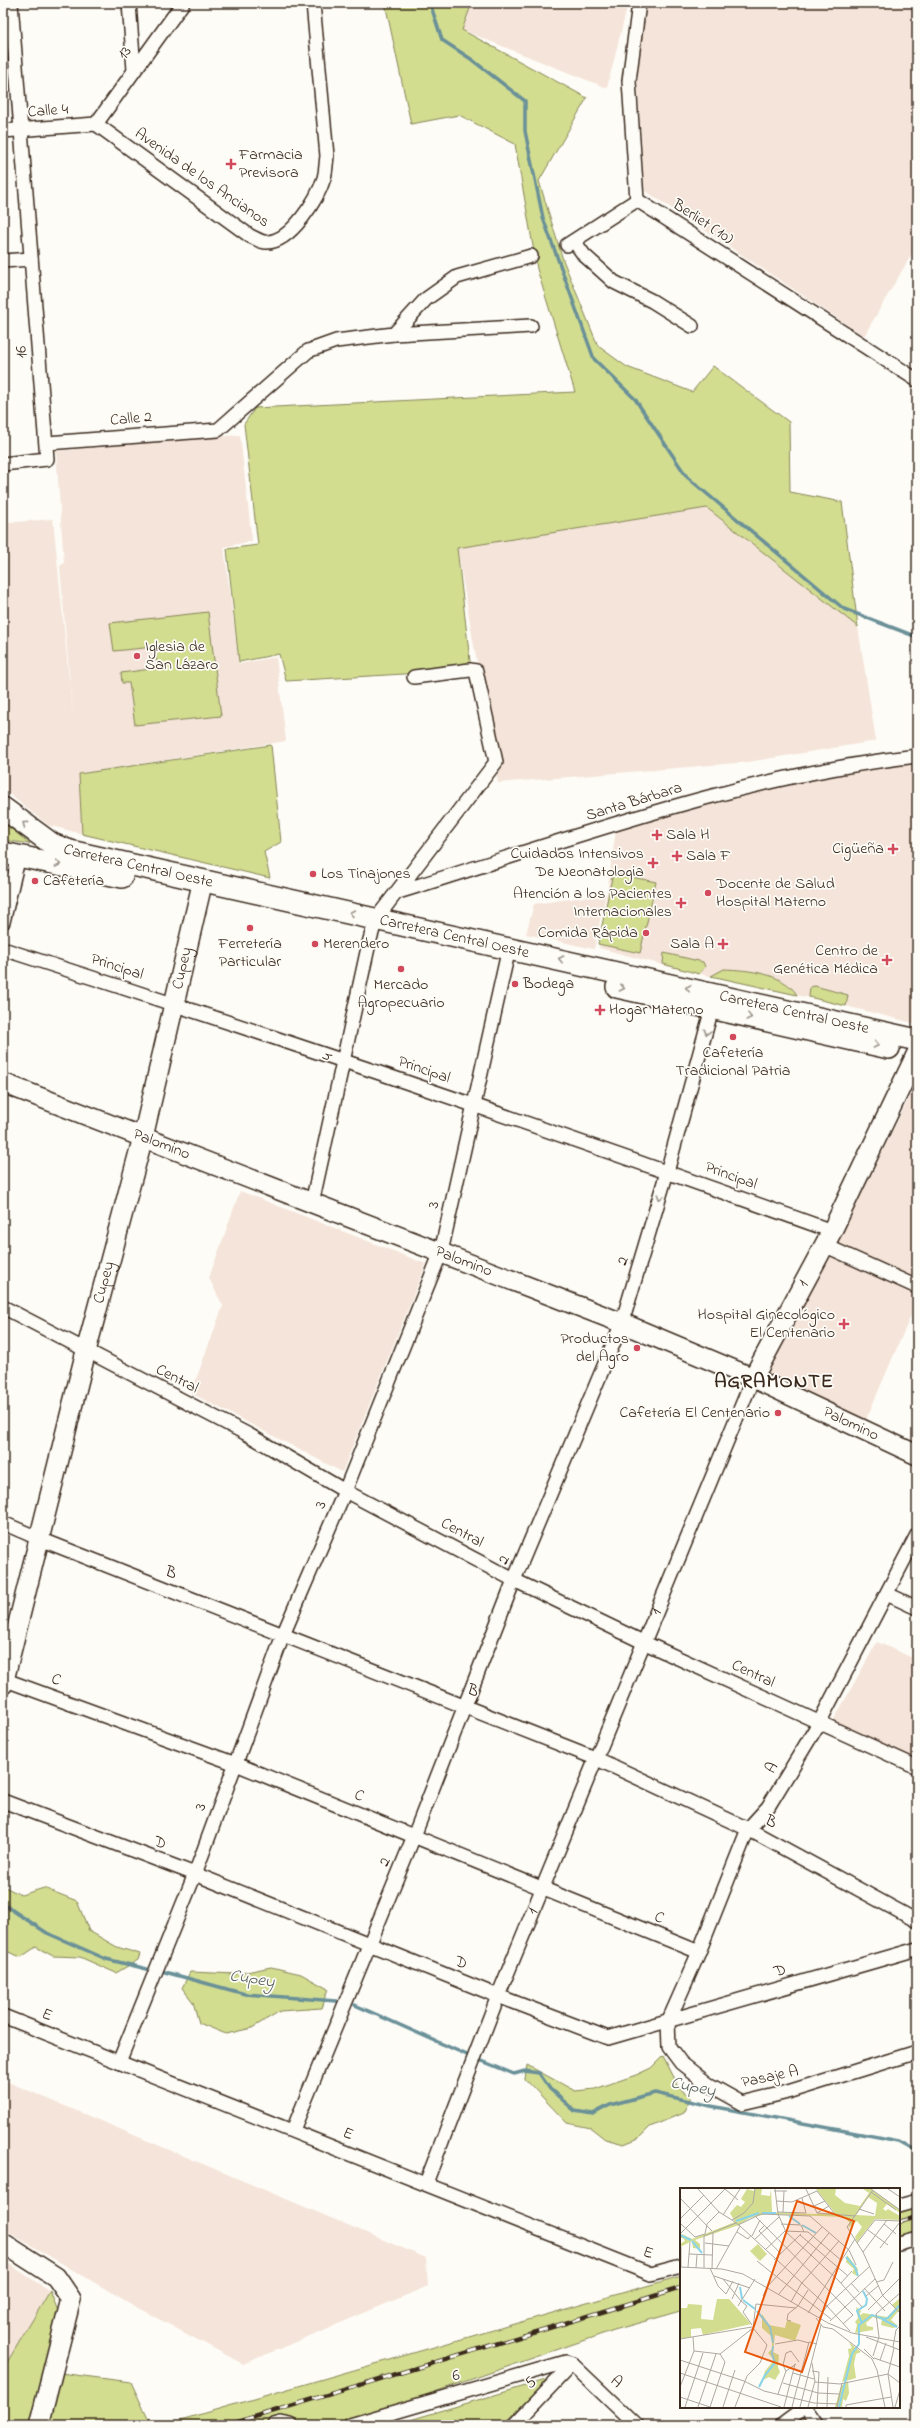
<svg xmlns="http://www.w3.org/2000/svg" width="920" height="2428" viewBox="0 0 920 2428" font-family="'Indie Flower',sans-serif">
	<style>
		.built { fill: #f5e4d9 }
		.green { fill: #d2dd90; stroke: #868457 }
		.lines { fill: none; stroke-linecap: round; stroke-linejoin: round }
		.stream { stroke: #6a9098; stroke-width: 3.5 }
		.street-casing { stroke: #3b2a1e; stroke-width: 16 }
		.secondary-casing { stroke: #3b2a1e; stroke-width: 22 }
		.primary-casing { stroke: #3b2a1e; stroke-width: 24 }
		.street { stroke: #fdfcf7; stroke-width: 13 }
		.secondary { stroke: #fdfcf7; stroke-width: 19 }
		.primary { stroke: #fdfcf7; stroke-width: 21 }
		.rail-casing { stroke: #3b2a1e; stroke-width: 4.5 }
		.rail { stroke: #fdfcf7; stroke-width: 3; stroke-dasharray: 9; stroke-linecap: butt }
		.oneway { stroke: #9c938a }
		.poi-dot { fill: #d1495b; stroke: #fdfcf7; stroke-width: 1.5 }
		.labels { text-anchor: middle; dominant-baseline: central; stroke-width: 3.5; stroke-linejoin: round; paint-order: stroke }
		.street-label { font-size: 16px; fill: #3b2a1e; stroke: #fdfcf7 }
		.poi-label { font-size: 16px; fill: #3b2a1e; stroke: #fdfcf7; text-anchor: start }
		.water-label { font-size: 17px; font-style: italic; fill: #525d5b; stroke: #fdfcf7 }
		.district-label { font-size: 20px; font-weight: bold; letter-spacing: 1px; fill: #3b2a1e; stroke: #fdfcf7 }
		.inset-river { fill: none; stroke: #89d4e9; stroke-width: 2 }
		.inset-road { fill: none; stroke: #afa8a0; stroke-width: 1 }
		.view { fill: #e8590c; fill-opacity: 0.15; stroke: #e8590c; stroke-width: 2 }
		.inset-edge { fill: none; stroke: #3b2a1e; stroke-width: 2 }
	</style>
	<rect width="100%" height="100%" fill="#fdfcf7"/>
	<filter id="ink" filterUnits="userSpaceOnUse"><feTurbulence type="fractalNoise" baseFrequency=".025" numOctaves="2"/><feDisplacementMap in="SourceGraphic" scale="8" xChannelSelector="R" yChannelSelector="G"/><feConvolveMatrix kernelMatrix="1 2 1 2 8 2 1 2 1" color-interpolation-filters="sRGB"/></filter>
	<g filter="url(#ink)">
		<path class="built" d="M 472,3 L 628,3 L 607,88 L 462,30 Z
			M 647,3 L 917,3 L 917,245 L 864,336 L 644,190 L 637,69 Z
			M 240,435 L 252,541 L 224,547 L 239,664 L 276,657 L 286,741 L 79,774 L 82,834 L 48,825 L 3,789 L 3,523 L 53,519 L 73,719 L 60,566 L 64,563 L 56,451 Z
			M 707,508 L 858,627 L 876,741 L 748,762 L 498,783 L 457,548 Z
			M 917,761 L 917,1024 L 846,1006 L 678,969 L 599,948 L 616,830 L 737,795 L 880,764 Z
			M 606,894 L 594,949 L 526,934 L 534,904 Z
			M 917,1082 L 917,1279 L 836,1245 Z
			M 240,1191 L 426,1264 L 342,1472 L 191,1393 L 223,1306 L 209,1278 Z
			M 824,1245 L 917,1287 L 917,1301 L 862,1429 L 753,1378 Z
			M 877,1642 L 917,1660 L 917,1760 L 832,1723 Z
			M 3,2080 L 426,2258 L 428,2286 L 243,2364 L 138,2308 L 3,2229 Z
			M 3,2260 L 50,2291 L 3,2369 Z"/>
		<path class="green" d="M 385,3 L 472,3 L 462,30 L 587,98 L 539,181 L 563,260 L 598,346 L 627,367 L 692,392 L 713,366 L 789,422 L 790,492 L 842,502 L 858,627 L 707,508 L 457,548 L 471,670 L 286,681 L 279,654 L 239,662 L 227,549 L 258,545 L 244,424 L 255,408 L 575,392 L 537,269 L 515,144 L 459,115 L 411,124 Z
			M 208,612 L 221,716 L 135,725 L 129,683 L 122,683 L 121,673 L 158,668 L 154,647 L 114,651 L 110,623 Z
			M 271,745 L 281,842 L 264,852 L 270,878 L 82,834 L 79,774 Z
			M 3,822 L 30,844 L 3,840 Z
			M 613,873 L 656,882 L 640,953 L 598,944 Z
			M 664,953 L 703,962 L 705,967 L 699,974 L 663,964 Z
			M 724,969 C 748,970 784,973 797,995 L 711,976 Z
			M 815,986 L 848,995 L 846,1006 L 809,997 L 810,987 Z
			M 3,1886 L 21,1895 L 44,1888 L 77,1901 L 89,1931 L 117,1947 L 140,1954 L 138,1960 L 116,1973 L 80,1957 L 53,1956 L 36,1947 L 21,1957 L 3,1950 Z
			M 271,1967 L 301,1974 L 328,1989 L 321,2008 L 280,2011 L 252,2028 L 226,2034 L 199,2023 L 193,2002 L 182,1988 L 190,1972 L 237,1974 Z
			M 663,2056 L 679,2087 L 691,2097 L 683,2113 L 650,2127 L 639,2138 L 624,2144 L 605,2139 L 591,2128 L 567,2123 L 525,2079 L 527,2065 L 575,2091 L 595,2089 L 636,2075 L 651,2068 Z
			M 917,2207 L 917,2242 L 899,2248 L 899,2212 Z
			M 681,2276 L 681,2311 L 614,2330 L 339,2425 L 163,2425 Z
			M 50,2291 L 58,2311 L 44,2371 L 131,2382 L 151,2425 L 3,2425 L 3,2369 Z
			M 549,2379 L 502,2425 L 393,2425 Z"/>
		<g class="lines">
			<path class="stream" d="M 430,3 L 442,40 L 471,59 L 525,101 L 525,131 L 543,218 L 594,359 L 635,399 L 687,477 L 844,609 L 917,637
				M 3,1904 L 47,1933 L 106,1959 L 147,1969
				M 165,1972 L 245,1994 L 336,2001
				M 355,2005 L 467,2055
				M 482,2061 L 514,2074 L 525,2071 L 539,2073 L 550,2089 L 575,2111 L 593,2114 L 610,2105 L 655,2093 L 711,2106 L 899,2141 L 917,2151"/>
			<defs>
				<g id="street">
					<path d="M 129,3 L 134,70"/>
					<path d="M 96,124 L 250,236 C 255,238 262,243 267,242 C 291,242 318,198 324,178 C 326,171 326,163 327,156 L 313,3"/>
					<path d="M 96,124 L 183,3"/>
					<path d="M 3,131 L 96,124"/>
					<path d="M 637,200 L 917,380"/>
					<path d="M 637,200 L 629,81 L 639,3"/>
					<path d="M 574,241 L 584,255 L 614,282 L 652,301 L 692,326"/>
					<path d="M 567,245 L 637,200"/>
					<path d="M 3,261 L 31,259"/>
					<path d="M 394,334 L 531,326"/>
					<path d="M 47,443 L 218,430 L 308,351 L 336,341 L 394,334 L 426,299 L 457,277 L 531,256"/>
					<path d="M 3,464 L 47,459 L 11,3"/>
					<path d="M 398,892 C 568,840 739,776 917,756"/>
					<path d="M 3,922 L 19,856"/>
					<path d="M 3,949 C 281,1038 557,1132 832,1231"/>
					<path d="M 312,1203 L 369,943 L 376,919 L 496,762 L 476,671 L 470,670 L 414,677"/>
					<path d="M 824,1245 L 917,1287"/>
					<path d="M 3,1307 L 249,1435 L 345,1491 L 514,1580 L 643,1642 L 917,1767"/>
					<path d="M 3,1523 L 40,1539 L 595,1758 L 748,1829 L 917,1921"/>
					<path d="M 917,1535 L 819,1723 L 768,1807 L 748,1829 L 699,1952 L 668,2022 L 669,2047 L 681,2063 L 708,2084 L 742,2103 L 788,2092 L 917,2052"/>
					<path d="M 887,1594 L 917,1608"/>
					<path d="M 3,1679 L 236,1764 L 699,1952"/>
					<path d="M 3,1801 L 195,1874 L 498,1996 L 608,2038 L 917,1949"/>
					<path d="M 3,2016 L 651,2274 L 681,2266"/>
					<path d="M 119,2062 L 195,1874 L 283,1635 L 345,1491 L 441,1252 L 509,948"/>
					<path d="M 293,2130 L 414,1836 L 514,1580 L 622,1323 L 667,1172 L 714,1001"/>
					<path id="s1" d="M 426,2183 L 498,1996 L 753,1378"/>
					<path d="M 899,2205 L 917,2200"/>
					<path d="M 899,2244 L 917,2239"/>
					<path d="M 804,2407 L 817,2425"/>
					<path d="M 274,2425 L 281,2423 L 291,2425"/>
					<path d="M 350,2425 L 566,2362 L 572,2364 L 636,2425"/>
					<path d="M 514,2425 L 572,2364"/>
					<path d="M 782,2425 L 805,2408"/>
				</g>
				<g id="secondary">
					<path id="s2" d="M 3,1083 L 622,1323 L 753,1378 L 917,1455"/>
					<path id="s3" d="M 753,1378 L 832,1231 L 917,1053"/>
					<path id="s4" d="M 3,1684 L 86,1351 L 143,1137 L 203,880"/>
					<path d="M 3,2243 L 56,2277 L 71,2299 L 39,2425"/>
				</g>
				<g id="primary">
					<path id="s5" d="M 3,808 L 52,844 L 70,851 L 917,1040"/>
					<path d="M 3,853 L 122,877"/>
					<path d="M 617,987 L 889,1048"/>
				</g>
			</defs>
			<use href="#street" class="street-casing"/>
			<use href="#secondary" class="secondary-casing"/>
			<use href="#primary" class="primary-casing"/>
			<use href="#street" class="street"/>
			<use href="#secondary" class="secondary"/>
			<use href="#primary" class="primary"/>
			<defs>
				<path id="rail" d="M 899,2222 L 917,2217
					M 228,2425 L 681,2288"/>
			</defs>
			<use href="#rail" class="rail-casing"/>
			<use href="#rail" class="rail"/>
		</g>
		<defs><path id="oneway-chevron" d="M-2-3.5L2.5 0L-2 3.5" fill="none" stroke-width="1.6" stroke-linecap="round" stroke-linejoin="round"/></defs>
		<g class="oneway">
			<use href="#oneway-chevron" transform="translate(25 824) rotate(-143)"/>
			<use href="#oneway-chevron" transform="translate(58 864) rotate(11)"/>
			<use href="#oneway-chevron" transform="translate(352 913) rotate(-167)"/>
			<use href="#oneway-chevron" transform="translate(561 959) rotate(-167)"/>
			<use href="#oneway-chevron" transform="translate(622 988) rotate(13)"/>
			<use href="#oneway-chevron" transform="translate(688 988) rotate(-167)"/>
			<use href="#oneway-chevron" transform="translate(749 1017) rotate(14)"/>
			<use href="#oneway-chevron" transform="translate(707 1032) rotate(106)"/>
			<use href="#oneway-chevron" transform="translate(876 1045) rotate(12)"/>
			<use href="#oneway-chevron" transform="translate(660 1197) rotate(107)"/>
		</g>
	</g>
	<g class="poi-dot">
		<path d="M229 158h4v4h4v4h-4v4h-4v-4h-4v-4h4z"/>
		<circle cx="137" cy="656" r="4"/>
		<path d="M655 829h4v4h4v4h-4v4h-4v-4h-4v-4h4z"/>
		<path d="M891 843h4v4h4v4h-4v4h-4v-4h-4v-4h4z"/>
		<path d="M675 850h4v4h4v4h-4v4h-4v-4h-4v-4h4z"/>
		<path d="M651 857h4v4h4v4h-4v4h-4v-4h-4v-4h4z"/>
		<circle cx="313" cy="874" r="4"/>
		<circle cx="35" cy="881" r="4"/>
		<circle cx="708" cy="893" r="4"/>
		<path d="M679 897h4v4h4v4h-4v4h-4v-4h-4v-4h4z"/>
		<circle cx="250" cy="928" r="4"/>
		<circle cx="646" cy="933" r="4"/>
		<circle cx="315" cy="944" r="4"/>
		<path d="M721 938h4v4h4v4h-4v4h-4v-4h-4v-4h4z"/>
		<path d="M885 954h4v4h4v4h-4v4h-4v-4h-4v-4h4z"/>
		<circle cx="401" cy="969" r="4"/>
		<circle cx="515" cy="984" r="4"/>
		<path d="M598 1004h4v4h4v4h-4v4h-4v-4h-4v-4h4z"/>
		<circle cx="733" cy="1037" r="4"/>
		<path d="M842 1318h4v4h4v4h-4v4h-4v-4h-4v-4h4z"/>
		<circle cx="637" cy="1348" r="4"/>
		<circle cx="778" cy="1413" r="4"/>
	</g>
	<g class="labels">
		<g class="street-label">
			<text transform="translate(125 53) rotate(-54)">13</text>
			<text transform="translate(48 111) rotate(-4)">Calle 4</text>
			<text transform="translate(202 178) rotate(35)">Avenida de los Ancianos</text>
			<text transform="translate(703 222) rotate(33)">Berliet (10)</text>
			<text transform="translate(22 352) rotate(-95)">16</text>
			<text transform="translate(131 419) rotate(-5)">Calle 2</text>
			<text transform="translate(634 802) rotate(-17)">Santa Bárbara</text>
			<text stroke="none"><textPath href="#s5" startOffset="150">Carretera Central Oeste</textPath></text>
			<text stroke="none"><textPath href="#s5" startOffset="474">Carretera Central Oeste</textPath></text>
			<text transform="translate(117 967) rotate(18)">Principal</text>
			<text stroke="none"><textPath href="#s4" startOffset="738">Cupey</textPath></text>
			<text stroke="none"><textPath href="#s5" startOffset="822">Carretera Central Oeste</textPath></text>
			<text transform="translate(328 1057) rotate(-78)">4</text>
			<text transform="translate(424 1070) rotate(19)">Principal</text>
			<text stroke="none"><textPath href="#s2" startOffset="170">Palomino</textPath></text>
			<text transform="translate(731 1176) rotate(20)">Principal</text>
			<text transform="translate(434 1205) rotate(-78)">3</text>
			<text stroke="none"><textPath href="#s2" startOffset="494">Palomino</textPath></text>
			<text transform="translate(623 1261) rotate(-73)">2</text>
			<text stroke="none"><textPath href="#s4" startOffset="414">Cupey</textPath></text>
			<text stroke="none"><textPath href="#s3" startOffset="107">1</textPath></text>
			<text transform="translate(177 1379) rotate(27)">Central</text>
			<text stroke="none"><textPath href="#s2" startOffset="914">Palomino</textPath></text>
			<text transform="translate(321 1505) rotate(-67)">3</text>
			<text transform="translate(462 1533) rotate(28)">Central</text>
			<text transform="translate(504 1560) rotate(-67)">2</text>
			<text transform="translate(171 1573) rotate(22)">B</text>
			<text stroke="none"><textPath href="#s1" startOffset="616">1</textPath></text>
			<text transform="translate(753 1674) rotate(25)">Central</text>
			<text transform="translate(56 1680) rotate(20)">C</text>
			<text transform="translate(473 1691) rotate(22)">B</text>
			<text transform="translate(772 1768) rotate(-59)">A</text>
			<text transform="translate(359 1796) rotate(22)">C</text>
			<text transform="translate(201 1807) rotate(-69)">3</text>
			<text transform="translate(771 1822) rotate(28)">B</text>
			<text transform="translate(160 1843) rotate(21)">D</text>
			<text transform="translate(385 1862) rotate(-68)">2</text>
			<text stroke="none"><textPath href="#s1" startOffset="292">1</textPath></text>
			<text transform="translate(659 1918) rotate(22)">C</text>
			<text transform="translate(461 1963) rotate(22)">D</text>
			<text transform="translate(780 1971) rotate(-16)">D</text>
			<text transform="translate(47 2015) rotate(22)">E</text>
			<text transform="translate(770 2077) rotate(-12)">Pasaje A</text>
			<text transform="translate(348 2134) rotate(22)">E</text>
			<text transform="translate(648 2253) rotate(17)">E</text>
			<text transform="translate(456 2376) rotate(-16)">6</text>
			<text transform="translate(616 2382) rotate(44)">A</text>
			<text transform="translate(531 2383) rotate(-47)">5</text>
		</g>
		<g class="poi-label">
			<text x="239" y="155">Farmacia<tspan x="239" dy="18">Previsora</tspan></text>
			<text x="145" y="647">Iglesia de<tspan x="145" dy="18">San Lázaro</tspan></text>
			<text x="666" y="835">Sala H</text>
			<text x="884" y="849" text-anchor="end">Cigüeña</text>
			<text x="644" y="854" text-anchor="end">Cuidados Intensivos<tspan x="644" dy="18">De Neonatologia</tspan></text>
			<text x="686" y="856">Sala F</text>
			<text x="321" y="874">Los Tinajones</text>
			<text x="43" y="881">Cafetería</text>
			<text x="716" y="884">Docente de Salud<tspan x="716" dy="18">Hospital Materno</tspan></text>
			<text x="672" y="894" text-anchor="end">Atención a los Pacientes<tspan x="672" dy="18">Internacionales</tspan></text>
			<text x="638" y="933" text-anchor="end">Comida Rápida</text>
			<text x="250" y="944" text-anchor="middle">Ferretería<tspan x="250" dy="18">Particular</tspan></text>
			<text x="323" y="944">Merendero</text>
			<text x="714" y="944" text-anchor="end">Sala A</text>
			<text x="878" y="951" text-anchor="end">Centro de<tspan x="878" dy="18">Genética Médica</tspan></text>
			<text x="523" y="984">Bodega</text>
			<text x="401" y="985" text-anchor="middle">Mercado<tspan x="401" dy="18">Agropecuario</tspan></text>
			<text x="609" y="1010">Hogar Materno</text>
			<text x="733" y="1053" text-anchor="middle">Cafetería<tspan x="733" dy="18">Tradicional Patria</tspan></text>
			<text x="835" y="1315" text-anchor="end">Hospital Ginecológico<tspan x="835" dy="18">El Centenario</tspan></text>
			<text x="629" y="1339" text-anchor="end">Productos<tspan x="629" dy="18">del Agro</tspan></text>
			<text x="770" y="1413" text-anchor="end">Cafetería El Centenario</text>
		</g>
		<g class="water-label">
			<text transform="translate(252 1979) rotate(9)">Cupey</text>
			<text transform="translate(693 2087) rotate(11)">Cupey</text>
		</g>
		<g class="district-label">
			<text x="774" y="1382">AGRAMONTE</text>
		</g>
	</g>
	<g transform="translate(680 2188)">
		<rect width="220" height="220" fill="#fdfcf7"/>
		<path d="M 67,1 L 74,3 L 74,1 L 82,1 L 81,7 L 90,8 L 91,1 L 83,1 L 91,1 L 92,24 L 134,26 L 155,25 L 136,1 L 156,1 L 155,7 L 165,15 L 180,18 L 189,5 L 183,1 L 191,1 L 220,22 L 220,25 L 207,16 L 203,21 L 206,23 L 208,21 L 220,28 L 220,32 L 195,31 L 177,54 L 175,49 L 182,39 L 177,33 L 168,40 L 170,35 L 164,29 L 86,26 L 70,30 L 59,37 L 15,52 L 20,56 L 20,61 L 13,60 L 12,53 L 0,59 L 0,56 L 5,53 L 3,50 L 0,50 L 2,46 L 12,51 L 55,34 L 50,25 L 57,17 L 61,19 L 65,14 L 61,11 ZM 188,9 L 197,15 L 195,28 L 176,27 ZM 78,56 L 87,66 L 80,73 L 70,63 ZM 167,67 L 178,81 L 177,88 L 172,85 L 174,81 L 166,74 ZM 220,110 L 220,121 L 211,132 L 218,138 L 213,140 L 201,137 L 202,132 L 193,129 L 186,135 L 187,138 L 193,139 L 193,142 L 175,145 L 177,137 L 175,134 L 178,130 L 176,119 L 181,123 L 179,128 L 183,125 L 207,129 L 215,121 L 212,117 ZM 37,111 L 49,111 L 71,136 L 23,147 L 21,140 L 11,141 L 11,149 L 0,151 L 0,120 L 7,120 L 8,116 L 22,117 L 21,131 L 33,132 ZM 82,126 L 89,137 L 105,140 L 107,132 L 121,137 L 115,153 L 95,147 L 93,164 L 99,167 L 98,179 L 100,184 L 95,192 L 89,189 L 83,192 L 80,200 L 85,183 L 94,172 L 88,165 L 92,161 L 92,149 L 82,140 ZM 169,154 L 181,164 L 176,166 L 174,176 L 176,190 L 162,194 L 169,168 L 168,161 L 172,160 ZM 168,193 L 169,205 L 166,213 L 163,211 L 162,219 L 155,219 L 161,198 Z" fill="#d2dd90" fill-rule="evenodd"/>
		<path class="inset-river" d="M 82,25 L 96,25M 109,28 L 120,36M 56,33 L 79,25M 122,37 L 136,45M 0,47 L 11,52M 12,53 L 22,65M 166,69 L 175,79 L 178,88M 60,99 L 62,111M 63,112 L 75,121M 77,123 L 90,139 L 93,155M 202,131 L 217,139M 182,135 L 177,123 L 186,117 L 187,111 L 183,103M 79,199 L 85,187 L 95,175 L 92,166 L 93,158M 159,219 L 172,166 L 179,156 L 179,137 L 192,127 L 204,131 L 208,130 L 220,117"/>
		<path class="inset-road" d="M 18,1 L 39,24 L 52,32M 45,1 L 58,12M 95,1 L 98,26 L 106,44 L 159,93 L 182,119M 126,1 L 137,25M 191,1 L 220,22M 208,1 L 220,9M 193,2 L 167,39 L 183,64 L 203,108 L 220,125M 94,3 L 107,3M 191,4 L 216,22M 0,10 L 32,43M 96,13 L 112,14 L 137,3 L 154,25M 134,18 L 145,13M 179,21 L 194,26M 98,24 L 126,25 L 122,10M 103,24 L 104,3M 137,25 L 175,28M 137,25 L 149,18M 43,27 L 60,1M 75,28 L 173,127 L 163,136M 0,31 L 24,7M 0,35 L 15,49 L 25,46 L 27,36 L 39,24M 101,36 L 121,37 L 124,44M 204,36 L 216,46M 58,37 L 81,26 L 130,28 L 169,62 L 176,77M 85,37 L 79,43 L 101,66M 60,38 L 147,118 L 170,143M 188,42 L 208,57M 57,44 L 68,51 L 71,47M 0,46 L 45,1M 120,47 L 168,88M 72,48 L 80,32M 75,51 L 99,29M 25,55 L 49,58M 177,55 L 195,32 L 220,33M 200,60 L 220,34M 85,62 L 105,43 L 128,44 L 162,73M 183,64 L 207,32M 9,66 L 32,67M 94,72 L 121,46M 77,73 L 97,89M 0,79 L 42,81 L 63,86 L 148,135 L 172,145 L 220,154M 1,79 L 1,59M 8,79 L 10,54M 16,80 L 17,67M 24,80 L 24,48 L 56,35M 30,80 L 38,98 L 46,106 L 53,93M 32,81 L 33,45M 36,81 L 60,38 L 52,32 L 64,25 L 73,15 L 75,1M 34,88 L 70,100M 97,89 L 151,131M 43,91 L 61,113M 196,94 L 204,92 L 213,74M 161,95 L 172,83M 171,95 L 179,104M 184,100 L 205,123M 99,106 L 149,45M 83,108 L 87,99 L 142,39M 186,108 L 198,98M 52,111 L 59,95M 61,113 L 67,118 L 63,124 L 72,137M 111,114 L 121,96 L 159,53M 58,118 L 75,91M 188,122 L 220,90M 128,125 L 175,51M 136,130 L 143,139 L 153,141 L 192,171 L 197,182 L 205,219M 139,130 L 147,118 L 190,78M 111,133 L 107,132 L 108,126 L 118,118 L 128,102M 150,133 L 195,91M 186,149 L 220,162M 199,149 L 196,126 L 220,105M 0,151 L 72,139M 95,156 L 118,152 L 129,155M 87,157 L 73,140 L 76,116 L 116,120M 213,159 L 216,142 L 220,138M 184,161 L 194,171M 14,163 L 40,166 L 73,140M 193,168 L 199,149M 194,170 L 220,179M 0,172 L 64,193 L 84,203 L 134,215 L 158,216M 200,172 L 206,155M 106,183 L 103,177 L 106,165 L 111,163 L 119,174M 106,183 L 116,176M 132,183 L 139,184 L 137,219M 0,185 L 101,219M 113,185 L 134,191M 208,186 L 220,195M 135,194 L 160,196 L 208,186M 103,195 L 138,205 L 159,206M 0,199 L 14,163 L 13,149M 98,206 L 106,183M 0,209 L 30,219M 5,219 L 23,165M 18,219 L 36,166M 30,219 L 45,174 L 40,166M 43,219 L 55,182M 55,219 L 67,188 L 80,175 L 87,157M 104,219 L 115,176M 112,219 L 129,154 L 137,156M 120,219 L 141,137M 128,219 L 135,193 L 132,175M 147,219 L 148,189M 157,219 L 162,195M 166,219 L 166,217 L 211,209M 213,219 L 208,186 L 214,160M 215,219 L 220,202"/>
		<path class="view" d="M 117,13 L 174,33 L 122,184 L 65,164 Z"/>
		<rect width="220" height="220" class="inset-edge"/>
	</g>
	<rect width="920" height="2428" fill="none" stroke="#fdfcf7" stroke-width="16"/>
	<rect x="8" y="8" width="904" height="2412" fill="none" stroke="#3b2a1e" stroke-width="1.5" filter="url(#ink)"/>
</svg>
